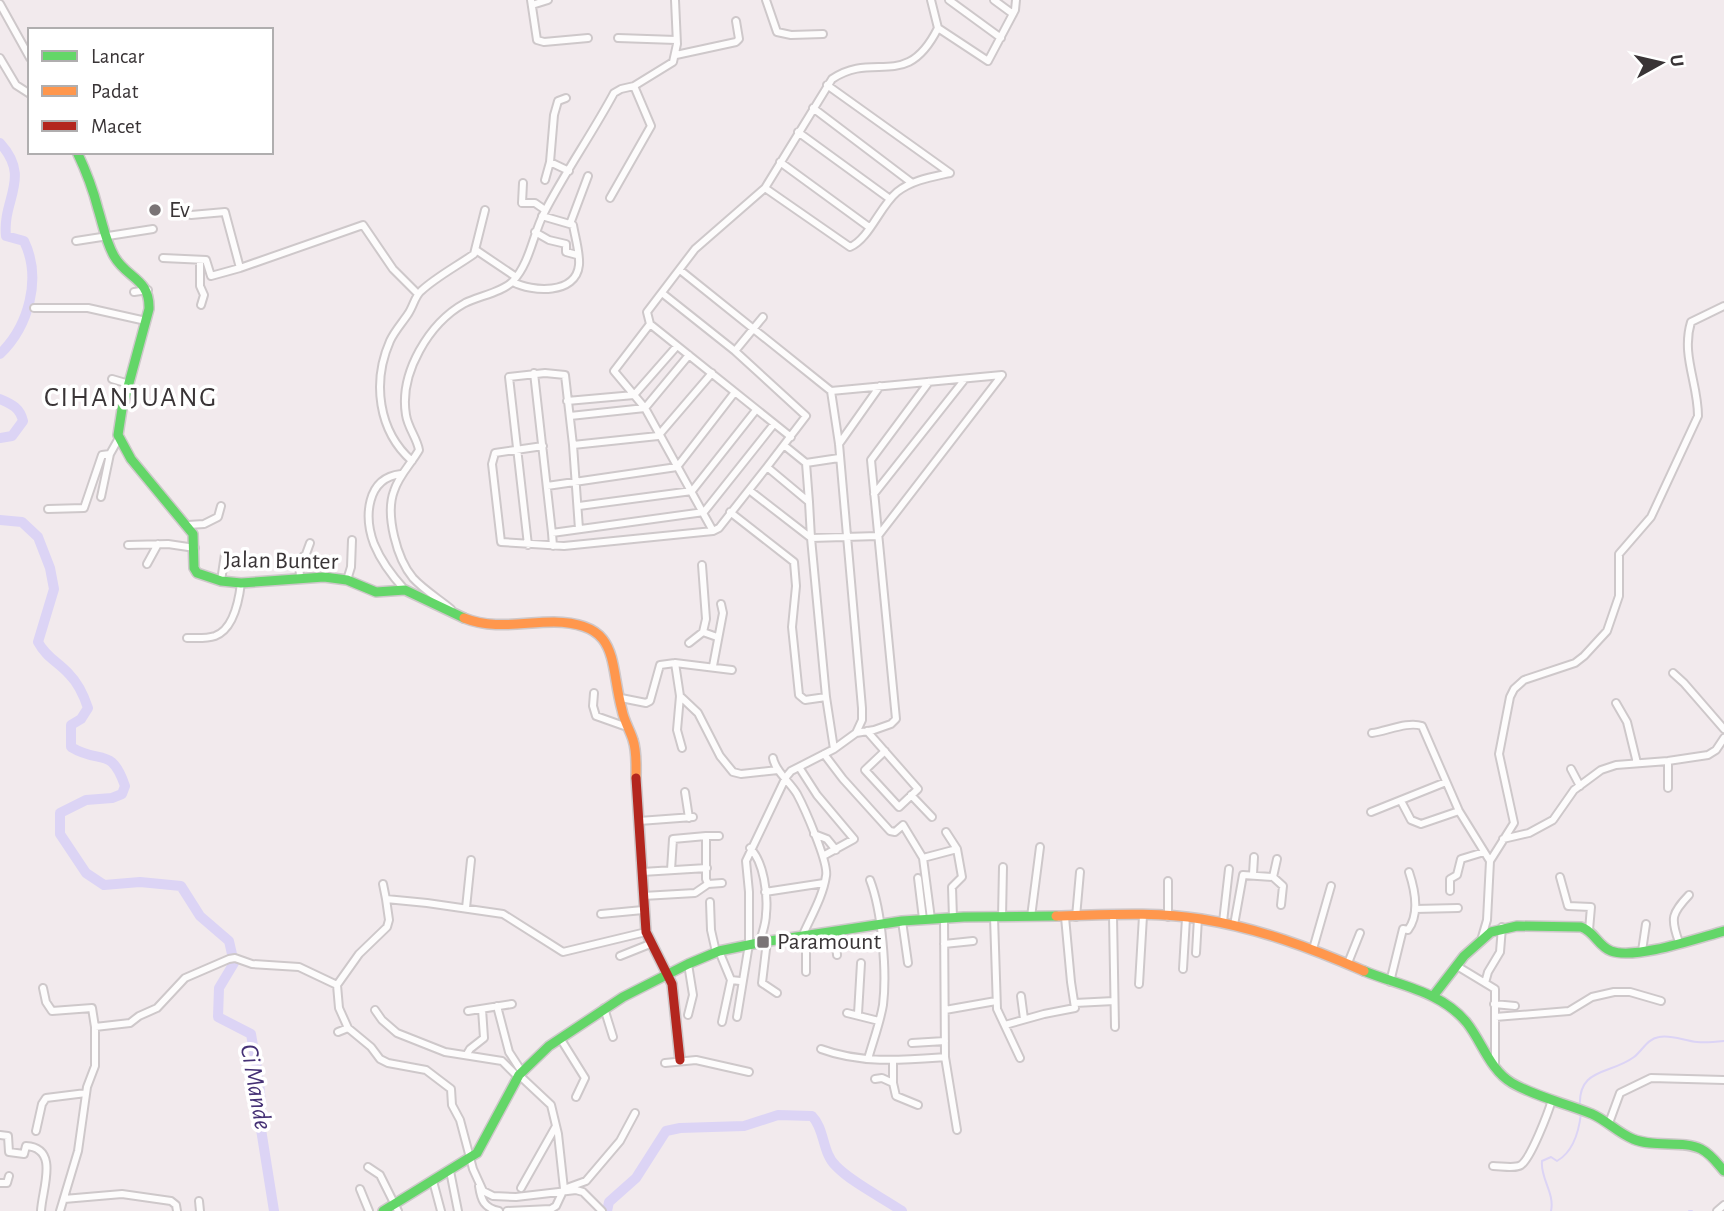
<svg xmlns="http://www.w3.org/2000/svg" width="1724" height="1211" viewBox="0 0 1724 1211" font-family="'Alegreya Sans',sans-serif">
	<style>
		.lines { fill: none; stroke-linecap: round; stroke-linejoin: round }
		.stream { stroke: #dcd4f5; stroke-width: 2 }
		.river { stroke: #dcd4f5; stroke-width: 10 }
		.street-casing { stroke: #cec8ca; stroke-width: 10 }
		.fast-casing { stroke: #cec8ca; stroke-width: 12 }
		.slow-casing { stroke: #cec8ca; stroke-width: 12 }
		.jam-casing { stroke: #cec8ca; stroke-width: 12 }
		.street { stroke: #fdfcfc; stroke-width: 6 }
		.fast { stroke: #63d668; stroke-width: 9 }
		.slow { stroke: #ff974d; stroke-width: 9 }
		.jam { stroke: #b3261e; stroke-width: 9 }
		.poi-dot { fill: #7a7476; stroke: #fff; stroke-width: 2.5 }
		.labels { text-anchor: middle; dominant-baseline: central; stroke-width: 7; stroke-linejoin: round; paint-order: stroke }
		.poi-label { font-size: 24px; fill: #393436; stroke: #fff; text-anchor: start }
		.street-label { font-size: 24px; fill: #393436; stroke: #fff }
		.water-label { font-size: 26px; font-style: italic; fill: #453175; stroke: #fff }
		.quarter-label { font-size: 28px; letter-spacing: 2px; fill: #393436; stroke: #fff }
	</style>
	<rect width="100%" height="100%" fill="#f2eaed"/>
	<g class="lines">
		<path class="stream" d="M 1580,1108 C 1577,1067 1610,1075 1634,1057 C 1643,1050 1647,1039 1659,1037 C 1670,1034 1685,1041 1697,1042 C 1706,1043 1715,1042 1724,1041
			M 1551,1211 C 1555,1193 1540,1178 1542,1161 L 1551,1157 L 1557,1161 C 1573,1152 1579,1131 1581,1113
			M 1689,1211 L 1692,1211"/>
		<path class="river" d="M 0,143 C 32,178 2,199 6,236 L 24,241 C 42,278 29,326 0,354
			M 0,399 C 12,404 20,408 23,421 L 12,436 L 0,438
			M 0,520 L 22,522 L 38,537 L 50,568 L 54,589 L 38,642 C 46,657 58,662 69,674 C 78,683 84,696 88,708 L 81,719 L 71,725 L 71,747 C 100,765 111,745 125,786 L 122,794 L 112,798 L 86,800 L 60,813 L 60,834 L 86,873 L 104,885 L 140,882 L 181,886 L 200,916 L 229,941 L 234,963 L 219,988 L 218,1017 L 251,1034 C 256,1064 263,1093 260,1123 L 274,1211
			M 607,1211 L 609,1202 L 636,1178 L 666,1131 L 680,1128 L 744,1126 L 778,1115 L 812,1116 C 825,1129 822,1153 836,1166 C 851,1182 883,1198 902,1211"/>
		<defs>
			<path id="street" d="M 531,0 L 537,40 L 544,42 L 588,38
				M 766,0 L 777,32 L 791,35 L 823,34
				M 931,0 L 938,28 C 906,92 875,50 832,79 L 765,188 L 850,247 C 869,239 880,206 897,192 C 912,180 932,177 950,173
				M 949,0 L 1001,38
				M 994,0 L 1013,14
				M 0,4 L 30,58
				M 532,5 L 548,0
				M 938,28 L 988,61 L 1015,10 L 1016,0
				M 618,38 L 676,40
				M 676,55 L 736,42 L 739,39 L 736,21
				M 0,58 L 16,85 L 30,94
				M 827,85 L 950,173
				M 566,98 L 558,101 L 554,115 L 550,162 L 569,171
				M 813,108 L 912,183
				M 798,132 L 890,199
				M 780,162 L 869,227
				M 545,180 L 550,162
				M 523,183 L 522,203 L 535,203 L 545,210
				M 765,188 L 695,249 L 647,312 L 650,324 L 791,437
				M 610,198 L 651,126 L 634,86
				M 191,215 L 225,212 L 240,268 L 363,225 L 393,269 L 418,294
				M 570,224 L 588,176
				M 535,232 L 549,240 L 566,244 L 566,252 L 577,255
				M 76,241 L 153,229
				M 476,250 L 516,277
				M 163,258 L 206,260 L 211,276 L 240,268
				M 200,261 L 200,286 L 204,295 L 201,305
				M 513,282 C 532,292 576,295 579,265 C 580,253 575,237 573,225 L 542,216
				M 134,292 L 148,290
				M 662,293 L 735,351 L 806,416 L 767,467 L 809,502 L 811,538 L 878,536 L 1002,375 L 831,391 L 680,270
				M 34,308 L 88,308 L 146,321
				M 650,324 L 614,371 L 645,408 L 713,531 L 719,528 L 767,467
				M 735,351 L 763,317
				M 534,373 L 552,533
				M 112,379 L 129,384
				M 831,391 L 839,444 L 862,708 L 862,720 L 856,733
				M 567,401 L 634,395 L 677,346
				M 570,416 L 645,408 L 689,355
				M 839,444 L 880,386
				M 573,445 L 658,436 L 712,373
				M 543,446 L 495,453 L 492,464 L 501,542 L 564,546 L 713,531
				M 785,446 L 806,463 L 809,502
				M 412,461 C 378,431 372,382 390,341 C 394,332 402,323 408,314 C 413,307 415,296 421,291 C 436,277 457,266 474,254 L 485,210
				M 806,463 L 839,458
				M 401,474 C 366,478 364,517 374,544 C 381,561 393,577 405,590
				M 547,486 L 677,467 L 735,392
				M 749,490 L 811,538 L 826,697 L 834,749
				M 874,494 L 965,379
				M 101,497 L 110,454 L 119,438
				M 579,506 L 692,491 L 756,410
				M 48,509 L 84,508 L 102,455 L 110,454
				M 730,512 L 794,562 L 796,586 L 792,627 L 799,695 L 805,700 L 826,697
				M 188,525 L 204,524 L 218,517 L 221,506
				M 128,545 L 168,544 L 195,548
				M 528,545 L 509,377 L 545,373 L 565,375 L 573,445 L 579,529
				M 553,546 L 552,533 L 704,512 L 774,424
				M 147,564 L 158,544
				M 702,565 L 706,619 L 703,632 L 717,637
				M 300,578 L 299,560 L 306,554 L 310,543
				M 347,580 L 351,567 L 352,540
				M 221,581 L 225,554
				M 451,609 C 439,599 424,590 413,578 C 397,559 385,515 394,491 C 399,475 411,464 419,450 C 417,438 408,428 406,415 C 399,373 429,323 465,303 C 479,296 503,292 513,281 C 530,263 533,234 544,213 C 565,172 592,134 614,93 L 621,89 L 634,86 L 673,62 L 677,44 L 675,0
				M 187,638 C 196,638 206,639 215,636 C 234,629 239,600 241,583
				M 689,643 L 703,632
				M 675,663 L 680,696 L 677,730 L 682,748
				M 713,666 L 723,613 L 721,604
				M 1673,673 L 1684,683 L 1724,729
				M 594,693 L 593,706 L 596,716 L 627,727
				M 680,696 L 698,713 L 720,756 L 733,772 L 741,774 L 778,770
				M 621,698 L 646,703 L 650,701 L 660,665 L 675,663 L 732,670
				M 1616,703 L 1627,722 L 1637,763
				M 867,731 L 918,789 L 899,807 L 865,770 L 885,751
				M 1372,733 C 1387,731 1408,721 1422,726 L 1459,811 L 1490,861
				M 824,754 L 843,779 L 890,831 L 895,832 L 903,825 L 923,858 L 931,919
				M 773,758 C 775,771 790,782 797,794 C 804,807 829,863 826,876 C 823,897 810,918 802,937
				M 1668,761 L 1668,788
				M 799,767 L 817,795 L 854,839 L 823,856
				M 1571,769 L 1580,786
				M 685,792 L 689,818
				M 911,795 L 932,817
				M 1401,801 L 1411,820 L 1421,824 L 1459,811
				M 1371,812 L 1446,782
				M 639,821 L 693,817
				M 946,832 L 957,849 L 962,877 L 952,887 L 953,918
				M 814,834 L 827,839 L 836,850
				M 719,836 L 706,836 L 706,879 L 708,884 L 722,883
				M 1503,839 L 1529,833 L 1553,820 L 1574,790 L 1601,770 L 1616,765 L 1668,761 L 1708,755 L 1716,750 L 1724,738
				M 750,848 C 764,862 768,895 766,914 C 766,924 762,933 760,942
				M 923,858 L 957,849
				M 671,870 L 673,839 L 706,836
				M 642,872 L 707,868
				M 1253,874 L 1254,857
				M 1273,877 L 1283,886 L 1281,905
				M 1560,877 L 1568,906 L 1591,907 L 1589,930
				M 918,878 L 923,919
				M 383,884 L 386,899 L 427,903 L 503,914 L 563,952 L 646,932
				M 1450,891 L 1450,879 L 1457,875 L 1461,859 L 1484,852
				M 765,892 L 824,883
				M 643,896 L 695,893 L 708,884
				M 386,899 L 389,920 L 387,927 L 359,954 L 337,985 L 339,1008 L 348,1028 L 371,1047 L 380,1059 L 388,1063 L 426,1070 L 451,1089 L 452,1105 L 460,1120 L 473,1169 L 483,1191 L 493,1196 L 516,1197 L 576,1190 L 583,1192 L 602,1211
				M 710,902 L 711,930 L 716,952
				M 466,908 L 471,860
				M 1415,909 L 1458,908
				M 601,914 L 643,910
				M 1113,916 L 1115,1027
				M 994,917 L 997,1009 L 1020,1058
				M 1002,917 L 1003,867
				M 1031,917 L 1040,847
				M 1076,917 L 1080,872
				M 1168,917 L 1168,881
				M 944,918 L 945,1057 L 957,1130
				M 902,921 L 908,963
				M 1223,922 L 1229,869
				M 1234,925 L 1243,875 L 1273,877 L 1277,859
				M 835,932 L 837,955
				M 806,937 L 806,972
				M 1482,937 L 1487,920 L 1490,861 L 1514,823 L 1499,754 L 1510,697 L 1514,689 L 1524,680 L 1575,663 L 1584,656 L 1607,631 L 1619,596 L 1619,554 L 1651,517 L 1698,416 C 1698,383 1681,355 1691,322 L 1724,306
				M 767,941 L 762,983 L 777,993
				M 1679,942 C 1670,918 1672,913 1689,895
				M 944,944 L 973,941
				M 1313,949 L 1331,886
				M 719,951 L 731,980
				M 1642,951 L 1646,924
				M 1196,953 L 1198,918
				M 620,956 L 650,944
				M 1348,963 L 1360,933
				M 688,964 L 693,995 L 688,1015
				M 1457,966 L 1495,989 L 1495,1017
				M 1183,969 L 1186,918
				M 1390,982 L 1403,929 L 1408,930 C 1420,914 1415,890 1409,872
				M 1485,983 L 1488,972 L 1500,952 L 1502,927
				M 1139,984 L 1143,916
				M 43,988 L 46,1002 L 52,1011 L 92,1008 L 95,1027 L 95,1066 L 87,1087 L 78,1151 L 60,1211
				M 1021,996 L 1024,1019
				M 1075,1003 L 1114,1001
				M 1494,1004 L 1515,1006
				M 497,1006 L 509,1052 L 522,1072
				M 604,1008 L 613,1037
				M 375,1010 L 382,1020 L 397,1033 L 445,1052 L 502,1061 L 518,1077
				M 945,1010 L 996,1001
				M 468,1011 L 512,1004
				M 847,1013 L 879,1021
				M 858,1014 L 861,963
				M 737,1017 L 749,944 L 749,892 L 746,861 L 786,777 L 791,771 L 834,749 L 856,733 L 874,730 L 891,724 L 896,719 L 871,460 L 929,382
				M 722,1022 L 731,980 L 740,981
				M 1005,1025 L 1044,1014 L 1075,1008 L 1071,982 L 1065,917
				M 95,1027 L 130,1023 L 139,1016 L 157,1008 L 185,978 L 229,959 L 235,958 L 252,964 L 299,967 L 337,985
				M 338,1032 L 348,1028
				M 560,1038 L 585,1078 L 576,1097
				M 912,1043 L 945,1041
				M 821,1049 C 861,1064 904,1060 945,1057
				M 467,1054 L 470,1049 L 484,1038 L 482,1009
				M 868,1059 C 873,1041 880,1023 883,1005 C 887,972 882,911 870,880
				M 893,1061 L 893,1083 L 896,1096 L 918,1105
				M 665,1063 L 696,1060 L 749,1072
				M 1495,1065 L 1495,1017 L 1569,1011 L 1592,997 L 1614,992 L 1630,992 L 1661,1001
				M 519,1075 L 551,1105 L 558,1134 L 564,1189
				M 875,1079 L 882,1078 L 893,1083
				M 1609,1123 L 1620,1093 L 1651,1078 L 1724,1080
				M 36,1131 L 42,1104 L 46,1098 L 86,1093
				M 0,1135 L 8,1136 L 9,1152 L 24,1154 L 26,1146 C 60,1148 42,1189 41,1211
				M 1493,1166 C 1501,1166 1515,1169 1521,1165 C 1531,1158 1548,1113 1552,1100
				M 368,1167 L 380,1175 L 398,1211
				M 450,1171 L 458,1211
				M 433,1181 L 441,1211
				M 0,1183 L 7,1183 L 9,1176
				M 479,1186 C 481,1200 484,1208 499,1211
				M 521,1188 L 556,1126
				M 360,1189 L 369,1211
				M 64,1199 L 122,1194 L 171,1201 L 176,1205 L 177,1211
				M 199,1201 L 200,1211
				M 507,1211 L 551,1209 L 556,1206 L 564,1189 L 586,1181 L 620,1141 L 635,1113
				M 1717,1211 L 1724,1205"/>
			<path id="fast" d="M 77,152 C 86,171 93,189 98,209 C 103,225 106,242 114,256 C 127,279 150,278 149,309 L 122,409 L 118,435 L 131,459 L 193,534 L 194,568 L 197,573 L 221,581 L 241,583 L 324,577 L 347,580 L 376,592 L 405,590 L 464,618
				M 1364,971 C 1400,986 1441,991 1467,1023 C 1482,1042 1490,1070 1512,1083 C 1536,1097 1565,1103 1592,1114 C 1606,1120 1618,1133 1633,1139 C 1654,1148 1683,1140 1701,1149 C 1711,1154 1717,1163 1724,1171
				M 1434,995 L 1464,956 L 1491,932 L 1517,926 L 1581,927 C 1594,931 1598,946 1611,951 C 1635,960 1698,938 1724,931
				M 383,1211 L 477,1153 L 519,1075 L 549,1046 L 623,997 L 688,964 L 719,951 L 763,942 L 902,921 L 964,917 L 1056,916"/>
			<path id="slow" d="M 464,618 C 494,630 523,622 554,622 C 621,623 609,662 622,710 C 624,721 630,730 633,740 C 637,752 636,766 636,778
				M 1056,916 C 1103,915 1154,911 1201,919 C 1258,928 1311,948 1364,971"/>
			<path id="jam" d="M 636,778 L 646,932 L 672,984 L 680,1060"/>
		</defs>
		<use href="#street" class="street-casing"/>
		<use href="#fast" class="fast-casing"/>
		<use href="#slow" class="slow-casing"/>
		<use href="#jam" class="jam-casing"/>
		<use href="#street" class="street"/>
		<use href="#fast" class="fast"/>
		<use href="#slow" class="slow"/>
		<use href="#jam" class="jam"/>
	</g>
	<g class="poi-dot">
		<circle cx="155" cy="210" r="7"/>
		<rect x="756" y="935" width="14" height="14" rx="3.5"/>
	</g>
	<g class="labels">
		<g class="poi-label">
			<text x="169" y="210">Ev</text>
			<text x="777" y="942">Paramount</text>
		</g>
		<g class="street-label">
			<text transform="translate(281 561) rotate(1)">Jalan Bunter</text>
		</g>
		<g class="water-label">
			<text transform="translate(256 1087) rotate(80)">Ci Mande</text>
		</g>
		<g class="quarter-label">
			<text x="131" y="398">CIHANJUANG</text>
		</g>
	</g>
	<rect x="28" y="28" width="245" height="126" fill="#ffffff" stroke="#b0aeaf" stroke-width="2"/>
	<rect x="42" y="51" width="35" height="10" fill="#63d668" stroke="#b0aeaf" stroke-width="2"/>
	<text x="91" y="63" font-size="21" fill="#393436">Lancar</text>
	<rect x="42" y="86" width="35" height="10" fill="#ff974d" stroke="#b0aeaf" stroke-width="2"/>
	<text x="91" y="98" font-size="21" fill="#393436">Padat</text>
	<rect x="42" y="121" width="35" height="10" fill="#b3261e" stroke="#b0aeaf" stroke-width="2"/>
	<text x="91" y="133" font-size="21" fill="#393436">Macet</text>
	<g transform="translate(1661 63) rotate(82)" stroke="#ffffff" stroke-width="5" paint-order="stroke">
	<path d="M0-5L12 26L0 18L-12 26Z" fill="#393436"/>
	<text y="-10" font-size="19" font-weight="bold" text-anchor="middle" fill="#393436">U</text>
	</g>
</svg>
